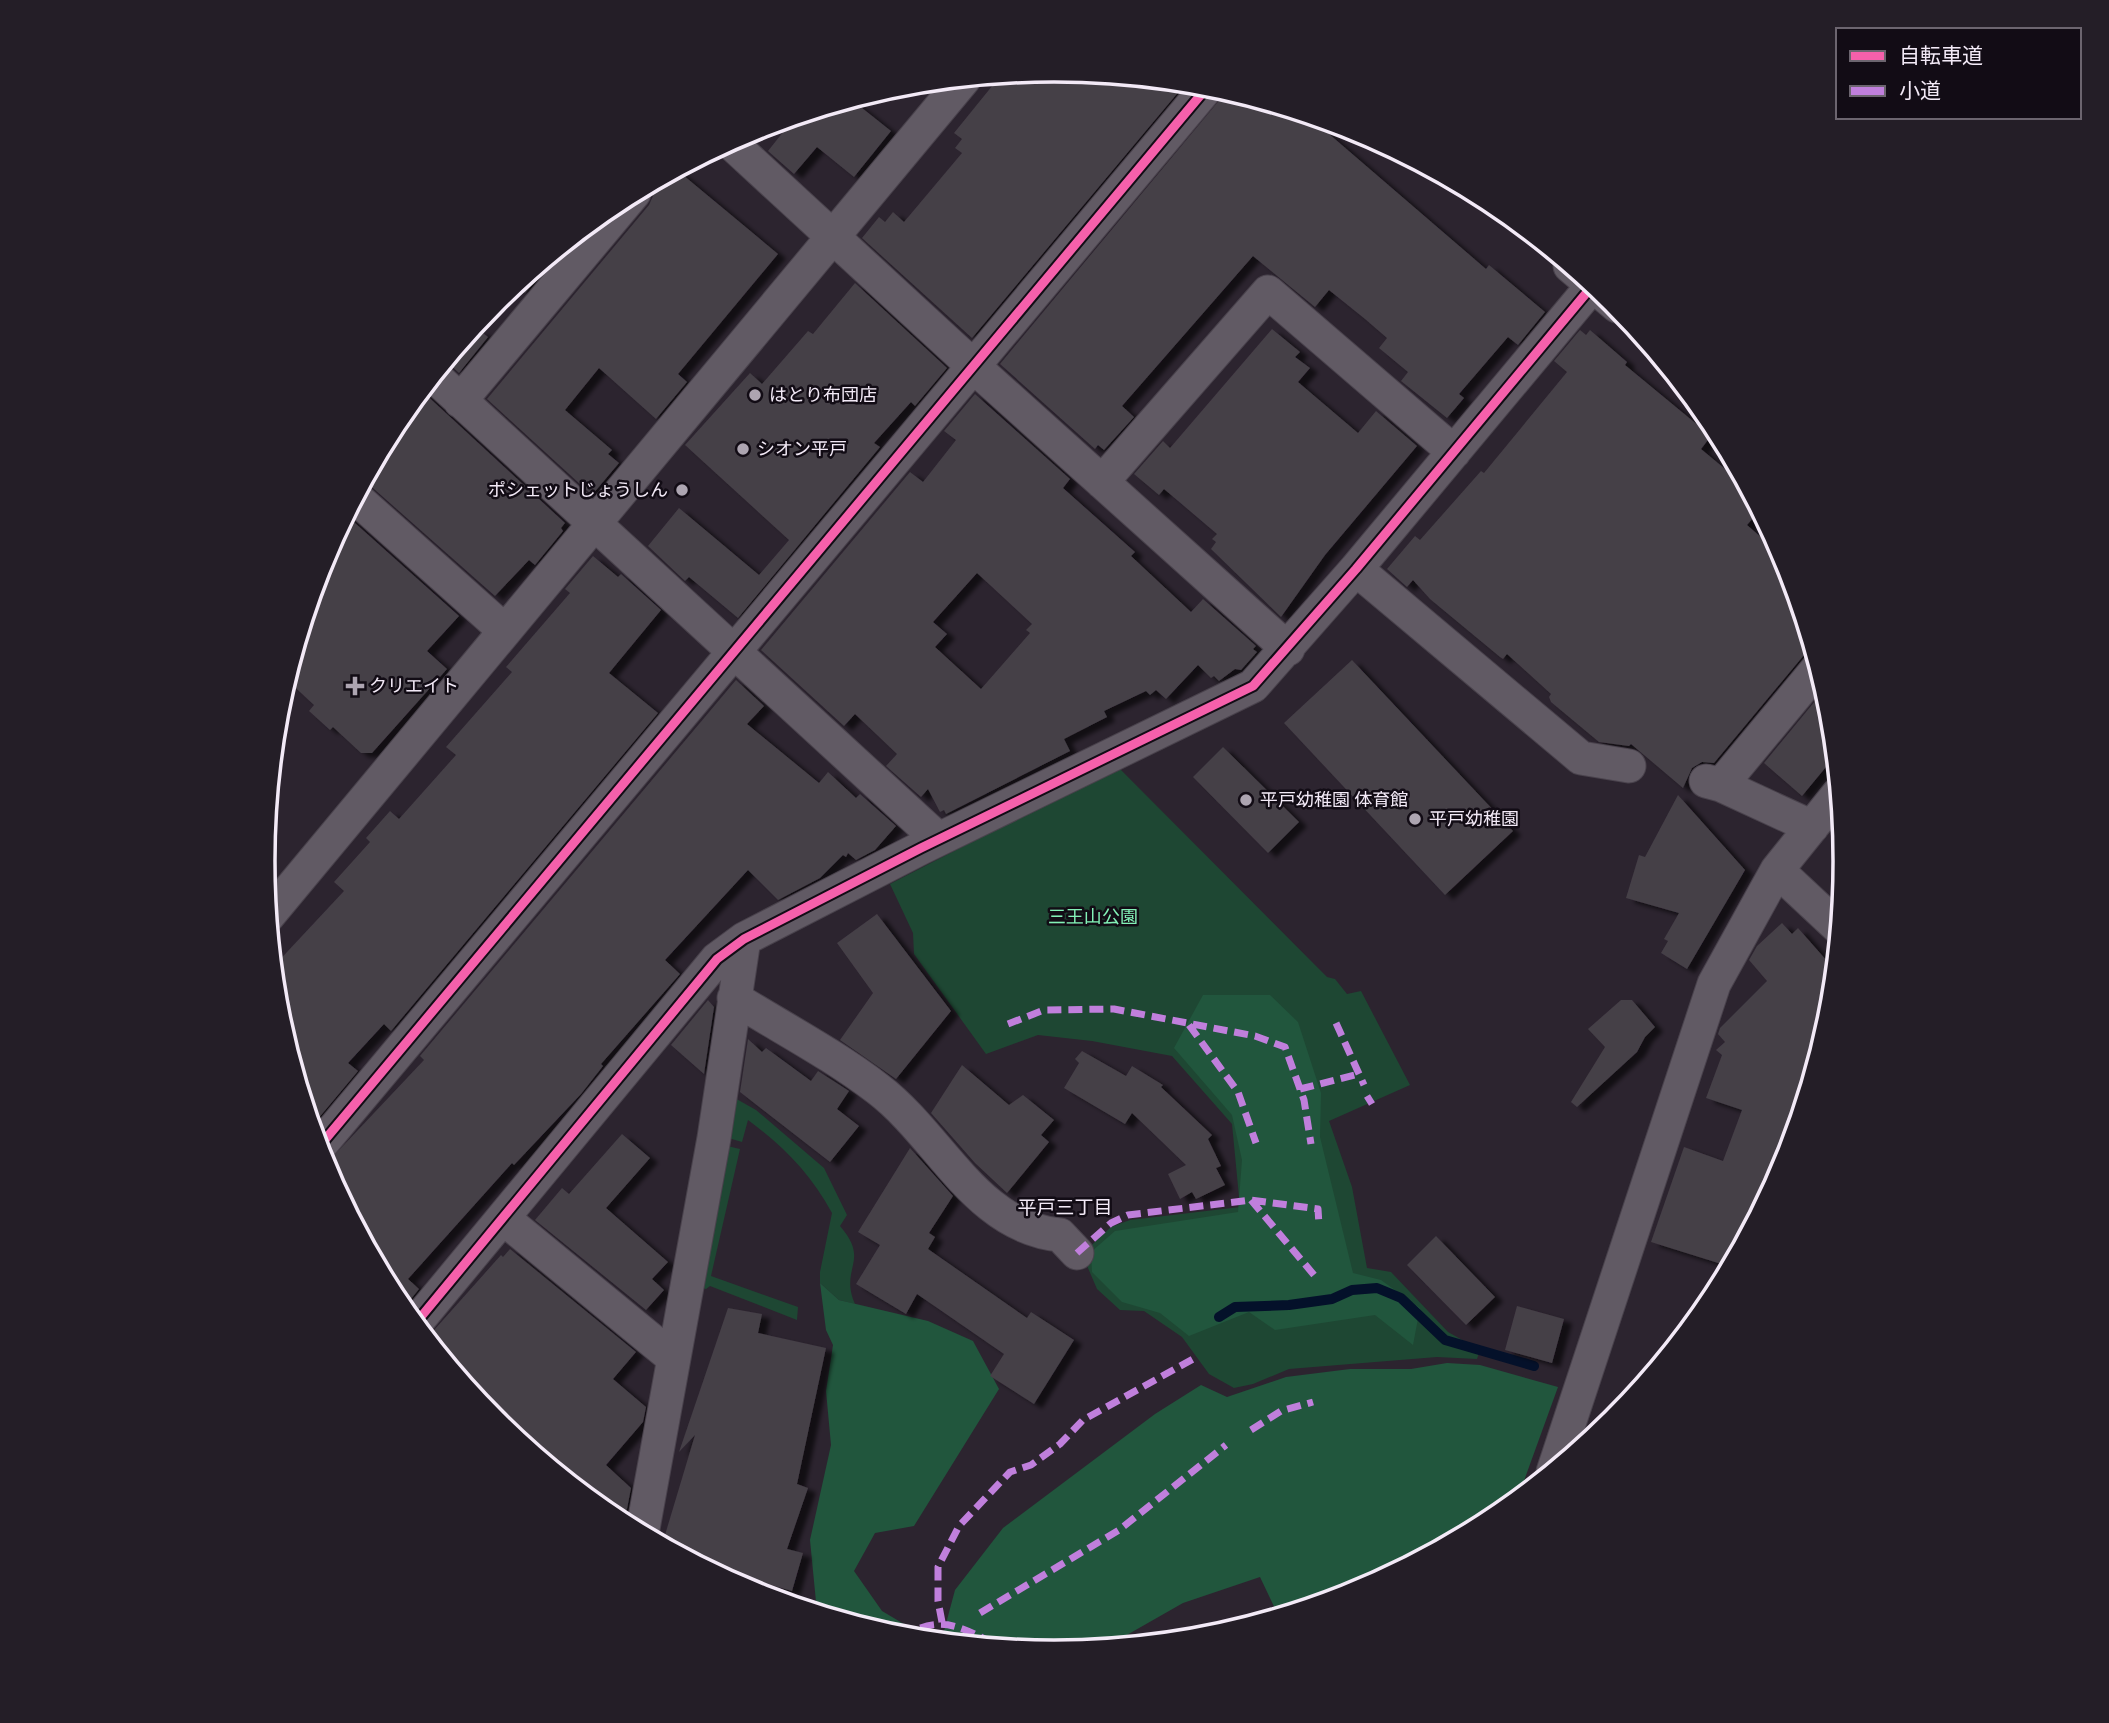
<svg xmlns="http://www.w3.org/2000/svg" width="2109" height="1723" viewBox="0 0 2109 1723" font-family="'Fira Sans Condensed','Noto Sans JP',sans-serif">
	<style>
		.green { fill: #1e4733 }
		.forest { fill: #21563d }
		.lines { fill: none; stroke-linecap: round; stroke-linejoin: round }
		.stream { stroke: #04112a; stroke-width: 10 }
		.building { fill: #453f47; fill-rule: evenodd; filter: url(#shadow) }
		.minor-casing { stroke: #49424c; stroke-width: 35 }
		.minor { stroke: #615a64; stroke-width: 33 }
		.quiet { stroke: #c07fdc; stroke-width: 7; stroke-dasharray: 14 7; stroke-linecap: butt }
		.cycleway-casing { stroke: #120c15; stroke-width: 13 }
		.cycleway { stroke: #f560ab; stroke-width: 9 }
		.poi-dot { fill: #ada5b1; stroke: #120c15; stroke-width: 2.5 }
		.labels { text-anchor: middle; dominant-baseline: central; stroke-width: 5; stroke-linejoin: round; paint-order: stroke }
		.poi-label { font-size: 18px; fill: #f3eaf7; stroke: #120c15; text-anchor: start }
		.park-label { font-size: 18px; fill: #83f2b7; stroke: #120c15 }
		.neighbourhood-label { font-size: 19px; fill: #f3eaf7; stroke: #120c15 }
		.rim { fill: none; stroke: #f3eaf7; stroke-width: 3.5 }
	</style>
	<defs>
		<filter id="shadow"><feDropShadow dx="8" dy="4.5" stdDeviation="2" flood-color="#0009"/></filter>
	</defs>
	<rect width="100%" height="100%" fill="#2c242f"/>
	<path class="green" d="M 1118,767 L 1327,977 L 1335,979 L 1347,994 L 1361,991 L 1410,1085 L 1329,1121 L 1352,1187 L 1367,1268 L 1391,1272 L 1448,1332 L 1480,1350 L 1477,1359 L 1437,1357 L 1289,1369 L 1253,1384 L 1234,1388 L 1209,1374 L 1182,1337 L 1144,1311 L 1120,1310 L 1097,1289 L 1082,1254 L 1111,1227 L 1130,1220 L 1240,1207 L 1232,1124 L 1172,1056 L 1092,1041 L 1038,1035 L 986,1054 L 914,954 L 913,933 L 890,884 Z
		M 733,1097 L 756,1110 L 824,1168 L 847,1215 L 840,1226 C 871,1262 839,1267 855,1304 L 839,1300 L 820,1283 L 820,1272 L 832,1213 C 811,1174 783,1146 748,1120 L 742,1142 L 725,1137 Z
		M 723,1145 L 740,1149 L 711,1276 L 798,1307 L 797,1320 L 710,1286 L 706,1289 L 700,1287 Z
		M 712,1571 L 785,1595 L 796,1606 L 751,1593 Z"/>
	<path class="forest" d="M 1203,995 L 1270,995 L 1298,1022 L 1321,1093 L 1320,1137 L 1353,1273 L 1381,1280 L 1420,1308 L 1413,1345 L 1375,1315 L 1275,1330 L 1249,1312 L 1189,1336 L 1160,1313 L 1122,1302 L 1092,1272 L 1091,1252 L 1115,1231 L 1238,1212 L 1242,1160 L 1232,1115 L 1174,1048 Z
		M 820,1283 L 839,1300 L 928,1321 L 973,1341 L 999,1389 L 914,1526 L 875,1533 L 854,1571 L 882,1611 L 919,1633 L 944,1631 L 955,1590 L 1003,1528 L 1155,1414 L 1201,1385 L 1227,1397 L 1286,1377 L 1350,1369 L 1411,1369 L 1447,1363 L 1480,1365 L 1558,1387 L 1517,1500 L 1494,1520 L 1357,1593 L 1279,1617 L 1260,1577 L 1183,1603 L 1104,1648 L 1054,1653 L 900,1638 L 817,1612 L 810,1540 L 831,1445 L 826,1391 L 833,1345 L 826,1330 Z"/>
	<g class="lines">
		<path class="stream" d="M 1219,1317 L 1235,1307 L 1289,1305 L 1332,1299 L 1352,1290 L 1377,1288 L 1401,1298 L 1445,1340 L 1534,1366"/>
	</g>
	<path class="building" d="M 1055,70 L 1186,83 L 972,338 L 862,238 L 879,217 L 885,222 L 893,212 L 904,222 L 962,153 L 955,148 L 962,139 L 954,133 L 1001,75 Z
		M 1227,91 L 1307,115 L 1486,269 L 1489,265 L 1545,312 L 1518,345 L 1508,337 L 1459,394 L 1464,398 L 1447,418 L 1401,381 L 1408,372 L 1379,348 L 1387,338 L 1365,319 L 1329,290 L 1315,307 L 1253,256 L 1122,406 L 1134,417 L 1104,450 L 1098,445 L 1095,449 L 1000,364 Z
		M 852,100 L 891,131 L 854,177 L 817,147 L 794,174 L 768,151 L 795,117 Z
		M 677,170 L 778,254 L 678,374 L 687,382 L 656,419 L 599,368 L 565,410 L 612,450 L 608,454 L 619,463 L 592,495 L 487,399 L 649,205 L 653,196 L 651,184 Z
		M 568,242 L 525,293 L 516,285 L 520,281 Z
		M 855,283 L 947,368 L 915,406 L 911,402 L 874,443 L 880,447 L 738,618 L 689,577 L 685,581 L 648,546 L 679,508 L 759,575 L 789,540 L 685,445 L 750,373 L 762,384 L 808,331 L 813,334 Z
		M 1272,329 L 1300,352 L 1295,357 L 1310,368 L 1298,382 L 1358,433 L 1376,411 L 1417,446 L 1325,555 L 1281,617 L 1211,549 L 1216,542 L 1212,539 L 1217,534 L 1164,489 L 1159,495 L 1134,474 L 1163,441 L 1170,448 Z
		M 479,330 L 488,337 L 459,373 L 446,361 L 466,337 L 470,340 Z
		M 1580,330 L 1586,335 L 1590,330 L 1627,362 L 1625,365 L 1711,436 L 1701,449 L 1748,488 L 1760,510 L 1747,525 L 1786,559 L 1813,649 L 1804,655 L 1714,763 L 1702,762 L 1692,768 L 1683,788 L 1631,744 L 1629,746 L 1599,742 L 1551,702 L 1549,697 L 1551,694 L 1507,654 L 1503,659 L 1500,657 L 1430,599 L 1413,580 L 1407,587 L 1387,569 L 1415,536 L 1420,540 L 1481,471 L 1484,473 L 1567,372 L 1554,361 Z
		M 422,391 L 565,523 L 561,528 L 563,531 L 535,565 L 529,560 L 495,596 L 365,481 L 397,421 Z
		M 975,394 L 1070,479 L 1063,488 L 1135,552 L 1131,556 L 1191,612 L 1203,599 L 1256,646 L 1253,649 L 1257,652 L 1241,670 L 1235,669 L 1219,681 L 1214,676 L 1211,678 L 1198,665 L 1166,699 L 1156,690 L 1150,695 L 1146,691 L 1104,711 L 1107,717 L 1064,739 L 1070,751 L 946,814 L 944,810 L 940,812 L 928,789 L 921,797 L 886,766 L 897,754 L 855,714 L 844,726 L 761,650 L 910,472 L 923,482 L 956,440 L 944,431 ZM 977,573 L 1032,624 L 1026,630 L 1030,633 L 981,689 L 935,647 L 947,634 L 933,622 Z
		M 346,515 L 459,616 L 427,651 L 447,669 L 372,753 L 361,753 L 333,727 L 330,730 L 309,711 L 314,705 L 287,680 L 323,558 Z
		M 593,556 L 618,577 L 621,574 L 661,610 L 609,673 L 658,713 L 391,1031 L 384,1024 L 348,1063 L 358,1071 L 312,1126 L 278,1016 L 273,967 L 344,891 L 334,882 L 370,842 L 366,838 L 390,811 L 399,819 L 456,755 L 446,747 L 512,672 L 506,667 L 570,593 L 565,589 Z
		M 1352,660 L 1513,831 L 1445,895 L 1284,723 Z
		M 736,680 L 764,706 L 747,724 L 819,783 L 828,772 L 856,798 L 860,794 L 896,826 L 875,850 L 856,860 L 848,853 L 846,857 L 843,855 L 820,878 L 778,900 L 748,870 L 665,960 L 680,974 L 601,1064 L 603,1066 L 581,1094 L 514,1165 L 512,1163 L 408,1279 L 419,1289 L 403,1309 L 324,1166 L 424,1060 L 420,1056 Z
		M 1825,689 L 1831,707 L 1835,756 L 1802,796 L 1764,763 Z
		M 1223,747 L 1299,822 L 1268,853 L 1193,777 Z
		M 1678,795 L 1745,870 L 1687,969 L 1661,953 L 1668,941 L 1664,939 L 1679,913 L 1626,898 L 1639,855 L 1645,857 Z
		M 877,914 L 951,1011 L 896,1079 L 840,1040 L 873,993 L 837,943 Z
		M 1782,923 L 1792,934 L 1798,928 L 1835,970 L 1831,1016 L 1786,1165 L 1731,1267 L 1651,1242 L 1684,1147 L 1723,1161 L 1742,1110 L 1706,1098 L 1722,1055 L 1716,1050 L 1725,1042 L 1718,1034 L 1720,1028 L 1767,981 L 1749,960 L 1757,946 Z
		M 708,1000 L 714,1007 L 704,1074 L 671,1045 Z
		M 1621,1000 L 1632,1000 L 1655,1027 L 1645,1037 L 1637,1052 L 1577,1107 L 1571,1102 L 1605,1047 L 1588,1029 Z
		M 748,1039 L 762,1052 L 766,1048 L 811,1081 L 818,1071 L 849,1091 L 837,1109 L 859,1126 L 830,1162 L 740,1092 Z
		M 1082,1051 L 1126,1076 L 1132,1066 L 1163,1085 L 1161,1087 L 1212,1135 L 1208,1139 L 1221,1166 L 1216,1168 L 1225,1185 L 1196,1199 L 1192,1192 L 1180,1199 L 1168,1174 L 1186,1165 L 1132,1113 L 1125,1124 L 1064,1088 L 1079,1063 L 1075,1059 Z
		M 962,1065 L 1009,1105 L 1023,1095 L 1054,1120 L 1041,1135 L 1049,1142 L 1007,1193 L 975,1163 L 931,1113 Z
		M 622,1134 L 650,1158 L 606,1208 L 668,1262 L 652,1279 L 664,1290 L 646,1310 L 535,1220 L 562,1188 L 569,1194 Z
		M 910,1148 L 953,1196 L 929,1233 L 935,1237 L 928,1249 L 1027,1318 L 1031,1312 L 1074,1340 L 1034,1404 L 990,1376 L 1004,1354 L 917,1294 L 906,1314 L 856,1284 L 880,1245 L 858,1232 Z
		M 1436,1236 L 1495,1297 L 1466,1325 L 1407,1265 Z
		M 510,1249 L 636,1352 L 613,1379 L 646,1407 L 643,1422 L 606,1465 L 631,1488 L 627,1509 L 617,1521 L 495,1421 L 427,1338 L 501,1255 L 503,1257 Z
		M 1517,1306 L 1564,1319 L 1552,1363 L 1505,1350 Z
		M 728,1308 L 762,1314 L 758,1333 L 826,1348 L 797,1484 L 808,1488 L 787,1549 L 803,1553 L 792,1591 L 700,1565 L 662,1545 L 695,1435 L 679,1452 Z"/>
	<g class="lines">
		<defs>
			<path id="minor" d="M 730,142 L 972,365 L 1288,649
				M 1570,266 L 1617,306
				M 434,376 L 938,839
				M 460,401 L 634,193
				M 1102,482 L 1268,292 L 1454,452
				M 356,498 L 505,631
				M 1356,569 L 1581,758 L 1629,766
				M 1706,781 L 1721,785 L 1812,827
				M 1721,785 L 1819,667
				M 1777,870 L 1839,928
				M 268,916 L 964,79
				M 734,998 C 782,1028 834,1055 878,1089 C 940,1136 976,1227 1060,1235 L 1077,1253
				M 318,1148 L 1209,85
				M 503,1218 L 672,1357
				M 415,1324 L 717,959 L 744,939 L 921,848 L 1253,686 L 1356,569 L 1593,285
				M 1553,1472 L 1714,984 L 1777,870 L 1839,793
				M 642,1534 L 714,1138 L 744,939"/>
		</defs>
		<use href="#minor" class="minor-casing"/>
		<use href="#minor" class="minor"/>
		<path class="quiet" d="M 1336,1023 L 1364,1085
			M 1008,1024 L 1044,1010 L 1114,1009 L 1255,1036 L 1285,1047 L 1304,1100 L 1311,1144
			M 1189,1025 L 1238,1092 L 1256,1143
			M 1300,1089 L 1359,1074
			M 1367,1096 L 1372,1104
			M 1251,1200 L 1314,1275
			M 1077,1253 L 1111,1223 L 1128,1215 L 1251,1200 L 1318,1209 L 1319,1225
			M 1251,1430 L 1281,1411 L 1313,1402
			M 980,1613 L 1119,1530 L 1226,1445
			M 942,1622 L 938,1601 L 938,1567 L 959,1526 L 1010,1472 L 1031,1465 L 1060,1444 L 1083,1420 L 1193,1359
			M 902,1638 C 941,1611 964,1629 1002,1648"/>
		<defs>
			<path id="cycleway" d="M 318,1148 L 1209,85
				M 415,1324 L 717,959 L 744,939 L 921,848 L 1253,686 L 1356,569 L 1593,285"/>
		</defs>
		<use href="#cycleway" class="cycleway-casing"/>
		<use href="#cycleway" class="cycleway"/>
	</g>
	<g class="poi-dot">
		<circle cx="755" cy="395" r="7"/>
		<circle cx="743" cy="449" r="7"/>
		<circle cx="682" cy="490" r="7"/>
		<path d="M351.5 675.5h7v7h7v7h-7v7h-7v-7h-7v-7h7z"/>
		<circle cx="1246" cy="800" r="7"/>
		<circle cx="1415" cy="819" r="7"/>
	</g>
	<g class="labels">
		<g class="poi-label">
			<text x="769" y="395">はとり布団店</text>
			<text x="757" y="449">シオン平戸</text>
			<text x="668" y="490" text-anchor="end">ポシェットじょうしん</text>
			<text x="369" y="686">クリエイト</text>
			<text x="1260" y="800">平戸幼稚園 体育館</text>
			<text x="1429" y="819">平戸幼稚園</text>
		</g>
		<g class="park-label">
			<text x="1093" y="917">三王山公園</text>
		</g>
		<g class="neighbourhood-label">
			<text x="1065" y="1207">平戸三丁目</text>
		</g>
	</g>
	<path d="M0 0H2109V1723H0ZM275 861a779 779 0 1 1 1558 0a779 779 0 1 1-1558 0Z" fill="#241e27" fill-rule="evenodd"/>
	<path class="rim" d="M275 861a779 779 0 1 1 1558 0a779 779 0 1 1-1558 0Z"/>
	<rect x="1836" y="28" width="245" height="91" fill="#120c15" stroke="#6c656f" stroke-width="2"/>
	<rect x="1850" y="51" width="35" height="10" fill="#f560ab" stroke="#6c656f" stroke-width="2"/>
	<text x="1899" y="63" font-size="21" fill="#f3eaf7">自転車道</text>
	<rect x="1850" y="86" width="35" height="10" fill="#c07fdc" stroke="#6c656f" stroke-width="2"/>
	<text x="1899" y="98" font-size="21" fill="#f3eaf7">小道</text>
</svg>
